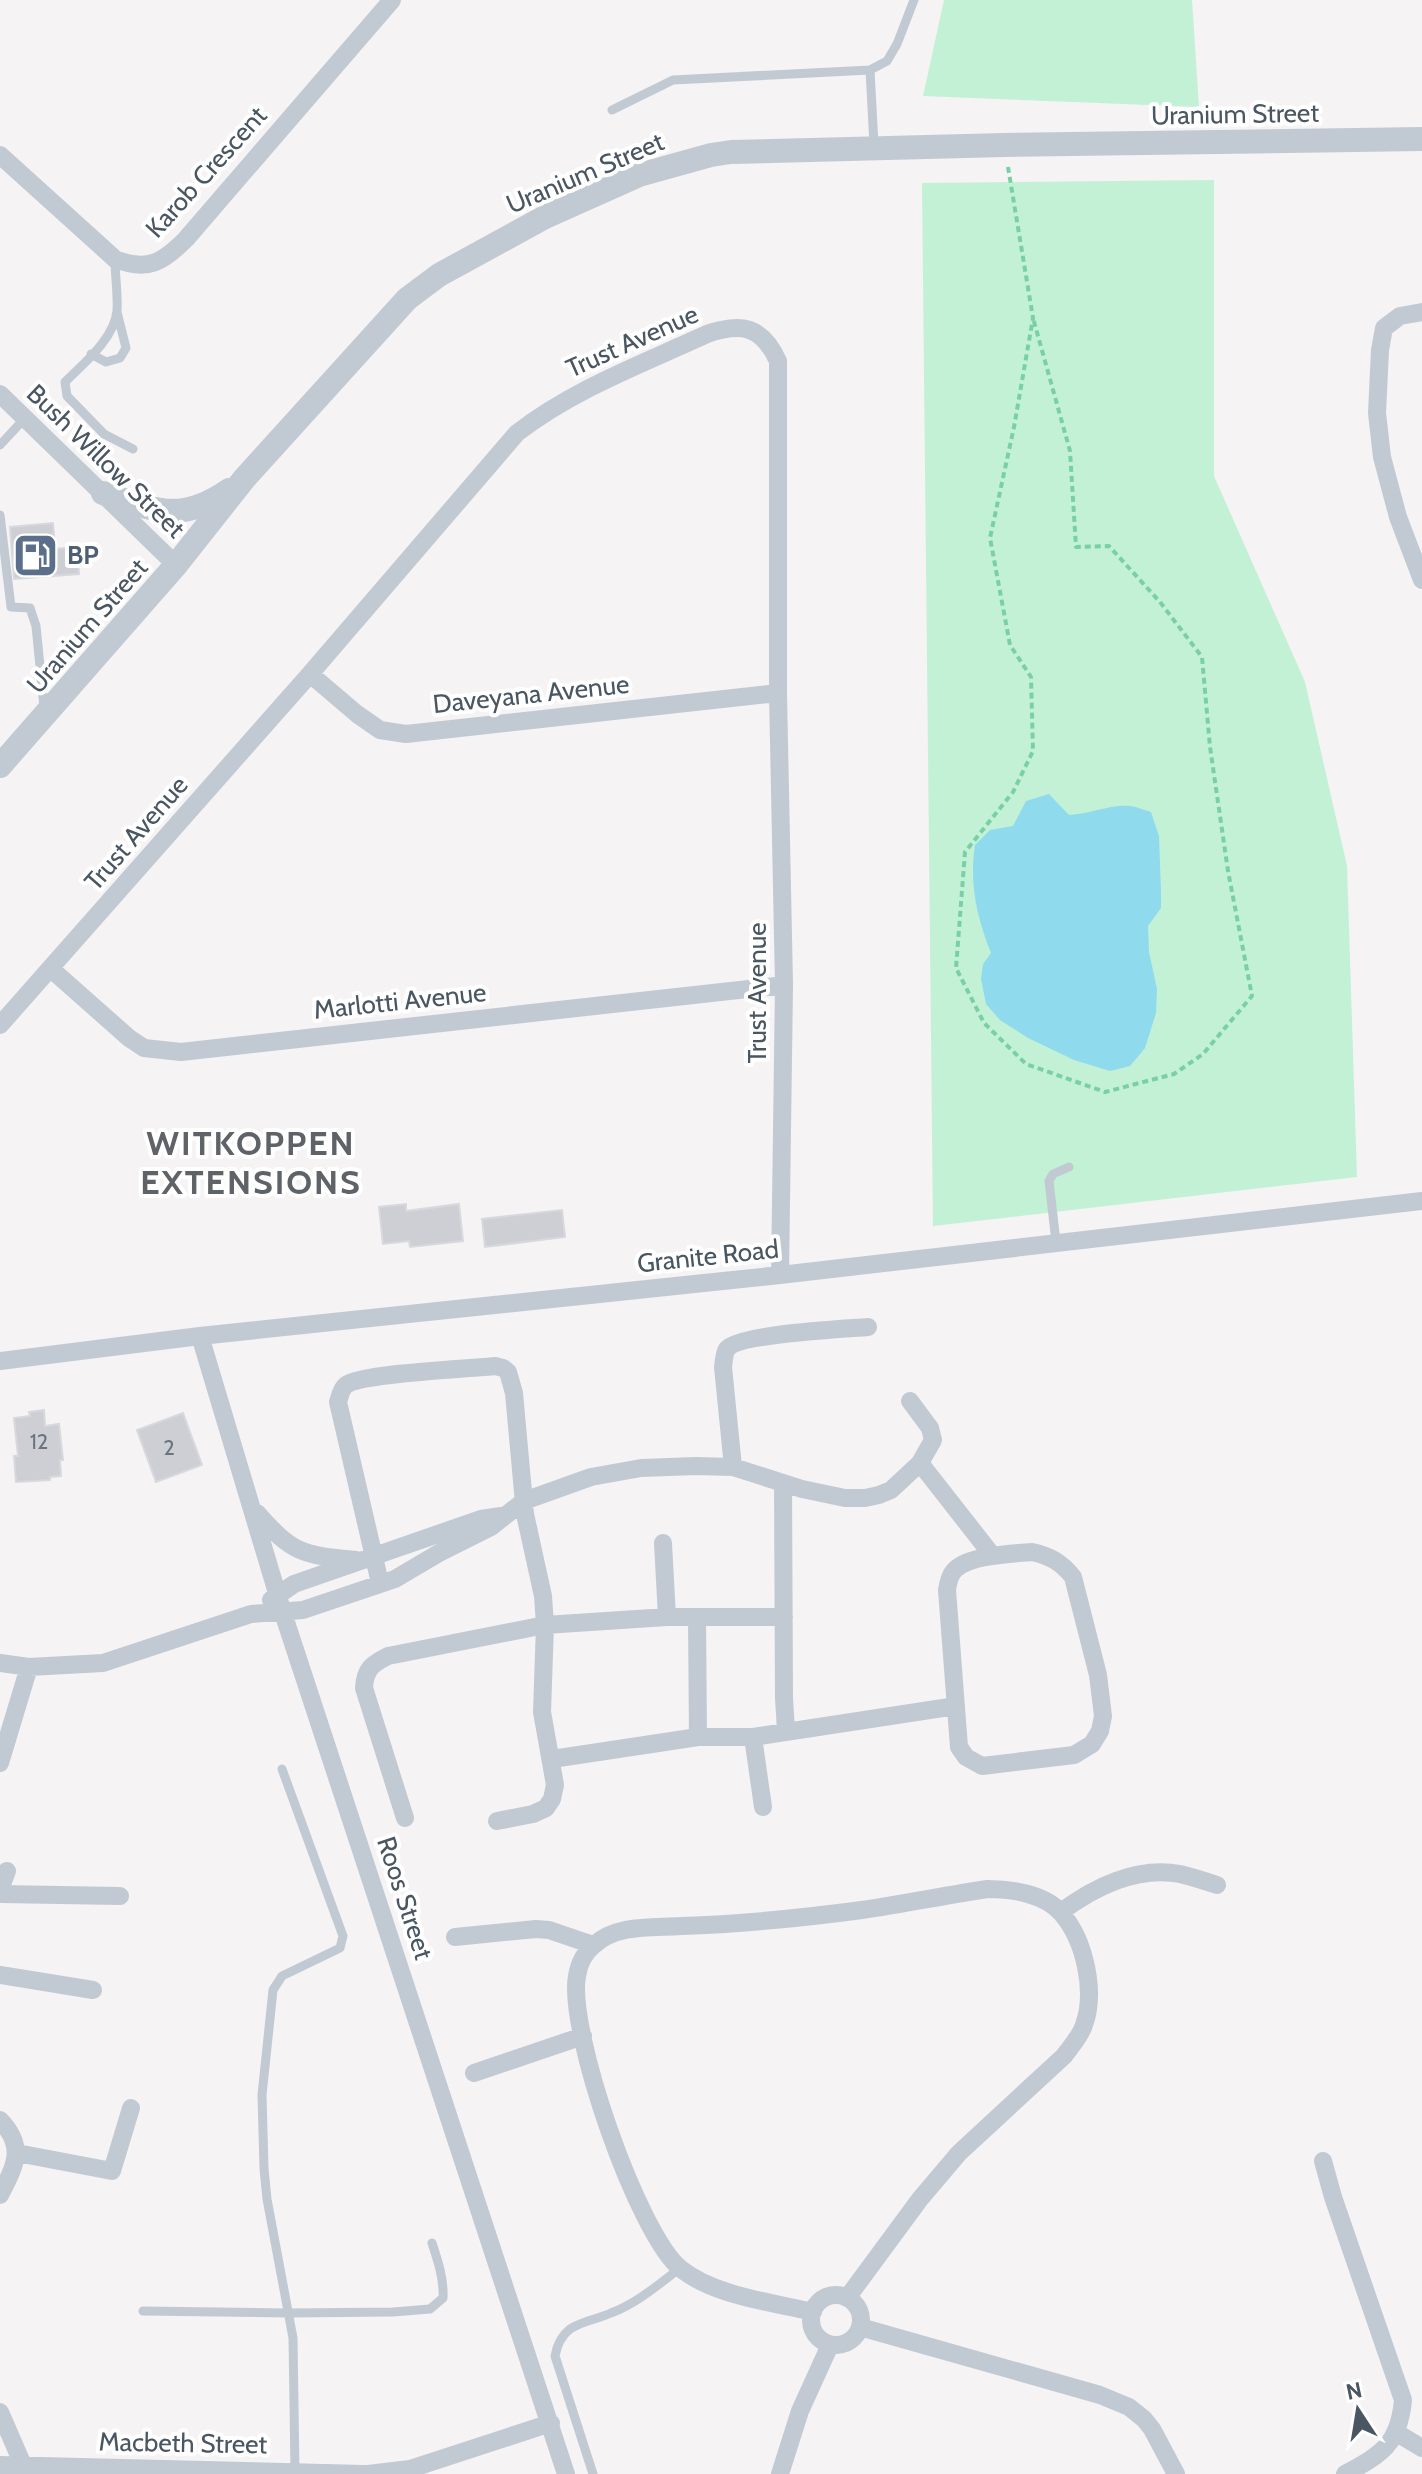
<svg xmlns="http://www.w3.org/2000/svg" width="1422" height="2474" viewBox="0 0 1422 2474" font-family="Cabin,sans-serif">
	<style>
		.green { fill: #c3f1d5 }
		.water { fill: #90daee }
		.building { fill: #cdcfd5; stroke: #d7d9de; stroke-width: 2 }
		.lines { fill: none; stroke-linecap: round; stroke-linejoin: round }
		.path { stroke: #7ad0a6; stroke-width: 4; stroke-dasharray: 6 4; stroke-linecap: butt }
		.service { stroke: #c1cad2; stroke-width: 9 }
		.minor { stroke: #c1cad2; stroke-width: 18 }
		.tertiary { stroke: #c1cad2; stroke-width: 24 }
		.labels { text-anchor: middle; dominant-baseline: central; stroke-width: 8; stroke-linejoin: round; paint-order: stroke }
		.number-label { font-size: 22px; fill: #6b747e }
		.street-label { font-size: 26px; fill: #4a5661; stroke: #fff }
		.service-label { font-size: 26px; font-weight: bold; fill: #4e5e75; stroke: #fff; text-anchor: start }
		.district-label { font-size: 34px; font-weight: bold; letter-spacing: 2px; fill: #5f6368; stroke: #fff }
	</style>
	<rect width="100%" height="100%" fill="#f5f3f3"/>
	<path class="green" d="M 944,0 L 1192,0 L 1199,107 L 923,96 Z
		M 1214,180 L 1214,476 L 1305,682 L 1347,866 L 1357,1177 L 933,1226 L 922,183 Z"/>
	<path class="water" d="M 1049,794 L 1069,815 C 1090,814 1110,804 1131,806 C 1137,807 1144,810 1151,812 L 1159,836 L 1161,892 L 1161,908 L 1148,926 L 1149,952 L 1157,989 L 1156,1013 L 1145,1048 L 1130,1066 L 1110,1071 L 1074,1060 L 1028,1038 L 1000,1020 L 986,1004 L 981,979 L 983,964 L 991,953 C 977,917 969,885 975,845 L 990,830 L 1013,826 L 1026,801 Z"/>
	<path class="building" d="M 53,523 L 55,549 L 77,547 L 79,574 L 14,579 L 10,527 Z
		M 406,1204 L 406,1211 L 459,1204 L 463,1241 L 410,1247 L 409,1241 L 383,1244 L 379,1207 Z
		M 562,1210 L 565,1237 L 485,1247 L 482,1219 Z
		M 44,1410 L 45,1426 L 59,1424 L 63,1460 L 60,1460 L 61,1476 L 50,1477 L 50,1480 L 16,1482 L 14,1456 L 18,1456 L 14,1418 L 30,1416 L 29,1412 Z
		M 183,1413 L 202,1465 L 156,1482 L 137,1430 Z"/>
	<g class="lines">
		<path class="path" d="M 1008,167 L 1033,318 L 1014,427 L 990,538 L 1010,645 L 1031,677 L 1033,751 L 1013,792 L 965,852 L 956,968 L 984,1023 L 1026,1064 L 1105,1092 L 1174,1074 L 1203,1054 L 1252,996 L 1228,871 L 1210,747 L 1202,657 L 1160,602 L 1109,546 L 1076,547 L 1070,451 L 1033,318"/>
		<path class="service" d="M 870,70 L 874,145
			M 612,110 L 673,80 L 870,70 L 887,61 L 897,44 L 914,0
			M 115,259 C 115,276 118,294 117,311 C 114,339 84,363 65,382 L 67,396 L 104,434 L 133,449
			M 91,354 L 106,362 L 120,358 L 126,348 L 117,312
			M 0,445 L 25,418
			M 0,515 L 11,607 L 30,608 L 36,626 L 44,707
			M 1056,1242 L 1049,1181 L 1053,1174 L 1069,1167
			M 282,1769 L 343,1936 L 340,1948 L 282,1976 L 273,1990 L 262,2095 L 264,2169 L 267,2199 L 293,2338 L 295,2472
			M 143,2311 L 289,2313 L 393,2312 L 430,2309 L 443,2298 C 444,2279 438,2261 432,2243
			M 593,2474 L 555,2356 C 557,2345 561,2336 570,2329 C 582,2321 598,2319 611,2313 C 637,2303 658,2285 680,2268"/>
		<path class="minor" d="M 0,155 L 115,259 C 148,272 163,262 186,239 L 392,0
			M 1422,312 L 1400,316 L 1384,328 L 1380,350 L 1377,413 L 1382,457 L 1398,517 L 1422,580
			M 0,394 L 176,565
			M 310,674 L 357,714 L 380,730 L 406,734 L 778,693
			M 51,969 L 129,1038 L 144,1048 L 181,1052 L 784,985
			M 0,1025 L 310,674 L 517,433 C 574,389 642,364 707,334 C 741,322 762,326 778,361 L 778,693 L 784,985 L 780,1275
			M 200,1336 L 283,1613 L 566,2474
			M 0,1361 L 200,1336 L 780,1275 L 1422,1201
			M 920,1463 L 992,1555
			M 733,1467 L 723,1367 C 724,1361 724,1353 727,1349 C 738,1334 845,1329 868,1327
			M 783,1483 L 784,1698 L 786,1731
			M 257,1513 C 293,1554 303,1555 356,1560
			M 663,1543 L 667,1617
			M 1032,1552 C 1050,1556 1061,1562 1073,1577 L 1098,1675 L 1103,1716 L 1100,1731 L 1092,1744 L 1074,1755 L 982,1766 L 966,1757 L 959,1747 L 947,1590 C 948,1584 949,1577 953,1572 C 966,1555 1011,1554 1032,1552 Z
			M 380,1583 L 338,1402 C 340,1396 341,1389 346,1385 C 362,1373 469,1369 495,1366 L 503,1368 L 508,1372 L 514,1393 L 525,1514 L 543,1596 L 545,1625 L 542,1712 L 555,1785 L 552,1799 L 546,1808 L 533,1814 L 497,1821
			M 271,1600 L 294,1584 L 481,1519 L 501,1516
			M 697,1618 L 698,1737
			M 0,1663 L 29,1667 L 103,1663 L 251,1614 L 303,1610 L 395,1579 L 439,1553 L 491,1527 L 524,1501 L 591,1477 L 641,1468 L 696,1466 L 733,1467 L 802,1489 L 845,1498 L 865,1498 L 879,1495 L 891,1490 L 920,1463 L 933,1440 L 930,1428 L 910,1401
			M 753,1737 L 763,1807
			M 552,1759 L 698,1737 L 753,1737 L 956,1706
			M 0,1763 L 29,1667
			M 405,1818 L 364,1688 C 365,1669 372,1664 388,1656 L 545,1625 L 667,1617 L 784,1617
			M 0,1890 L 7,1871
			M 0,1894 L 120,1896
			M 1061,1912 C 1094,1887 1137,1866 1180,1874 C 1192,1877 1205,1881 1217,1885
			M 455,1937 L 536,1929 L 549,1930 L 593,1945
			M 0,1975 L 93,1990
			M 474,2073 L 583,2036
			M 0,2120 C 26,2147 15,2166 0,2195
			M 17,2153 L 112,2171 L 131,2108
			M 1323,2161 L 1333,2197 L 1403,2400 C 1399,2444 1382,2454 1345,2474
			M811 2320a25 25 0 1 1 50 0a25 25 0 1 1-50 0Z
			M 813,2312 C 771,2302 715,2296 681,2269 C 638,2235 567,2030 577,1976 C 579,1964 585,1952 594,1945 C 617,1924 652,1928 681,1926 C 742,1924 802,1918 862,1910 C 905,1904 946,1895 988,1889 C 1012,1889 1046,1894 1062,1914 C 1085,1941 1096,1992 1084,2025 C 1080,2037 1071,2046 1064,2056 L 959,2153 L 920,2199 L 847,2298
			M 860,2327 L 1100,2395 L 1129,2407 L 1144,2419 L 1152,2429 L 1176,2474
			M 0,2412 L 23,2465
			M 1397,2433 L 1422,2448
			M 0,2465 L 364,2474
			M 368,2474 L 410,2469 L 551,2423
			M 780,2474 L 800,2411 L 830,2345"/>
		<path class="tertiary" d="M 103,493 C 155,510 180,524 229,490
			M 0,766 L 176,565 L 244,479 L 407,299 L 439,275 L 545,217 L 639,175 L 711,155 L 731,152 L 1004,145 L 1422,139"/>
	</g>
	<defs>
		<symbol id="fuel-square" viewBox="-11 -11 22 22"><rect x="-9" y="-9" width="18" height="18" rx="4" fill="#5c6f8a" stroke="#fff"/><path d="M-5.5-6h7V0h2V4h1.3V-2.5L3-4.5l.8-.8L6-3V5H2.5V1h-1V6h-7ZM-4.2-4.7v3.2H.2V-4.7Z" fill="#fff"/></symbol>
	</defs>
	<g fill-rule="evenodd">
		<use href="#fuel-square" x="10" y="530" width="51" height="51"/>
	</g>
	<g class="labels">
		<g class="number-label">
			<text x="39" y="1441">12</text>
			<text x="169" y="1447">2</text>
		</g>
		<g class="street-label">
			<text transform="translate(1235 114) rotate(-1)">Uranium Street</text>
			<text transform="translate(206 172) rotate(-48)">Karob Crescent</text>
			<text transform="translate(585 173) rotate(-23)">Uranium Street</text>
			<text transform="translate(632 341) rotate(-24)">Trust Avenue</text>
			<text transform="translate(106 461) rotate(44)">Bush Willow Street</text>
			<text transform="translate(87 626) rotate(-49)">Uranium Street</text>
			<text transform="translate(531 694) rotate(-6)">Daveyana Avenue</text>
			<text transform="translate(136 833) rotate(-49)">Trust Avenue</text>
			<text transform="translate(757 993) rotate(-90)">Trust Avenue</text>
			<text transform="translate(400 1001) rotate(-6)">Marlotti Avenue</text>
			<text transform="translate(708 1256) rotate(-6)">Granite Road</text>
			<text transform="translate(405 1898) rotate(72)">Roos Street</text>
			<text transform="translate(183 2443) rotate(1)">Macbeth Street</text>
		</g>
		<g class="service-label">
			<text x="67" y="555">BP</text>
		</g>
		<g class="district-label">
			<text x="251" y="1143">WITKOPPEN<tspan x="251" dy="39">EXTENSIONS</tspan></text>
		</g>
	</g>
	<g transform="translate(1358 2410) rotate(348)" stroke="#ffffff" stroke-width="6" paint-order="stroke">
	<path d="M0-6L14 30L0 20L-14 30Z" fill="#4a5661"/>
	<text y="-12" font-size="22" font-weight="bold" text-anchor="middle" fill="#4a5661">N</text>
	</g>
</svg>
